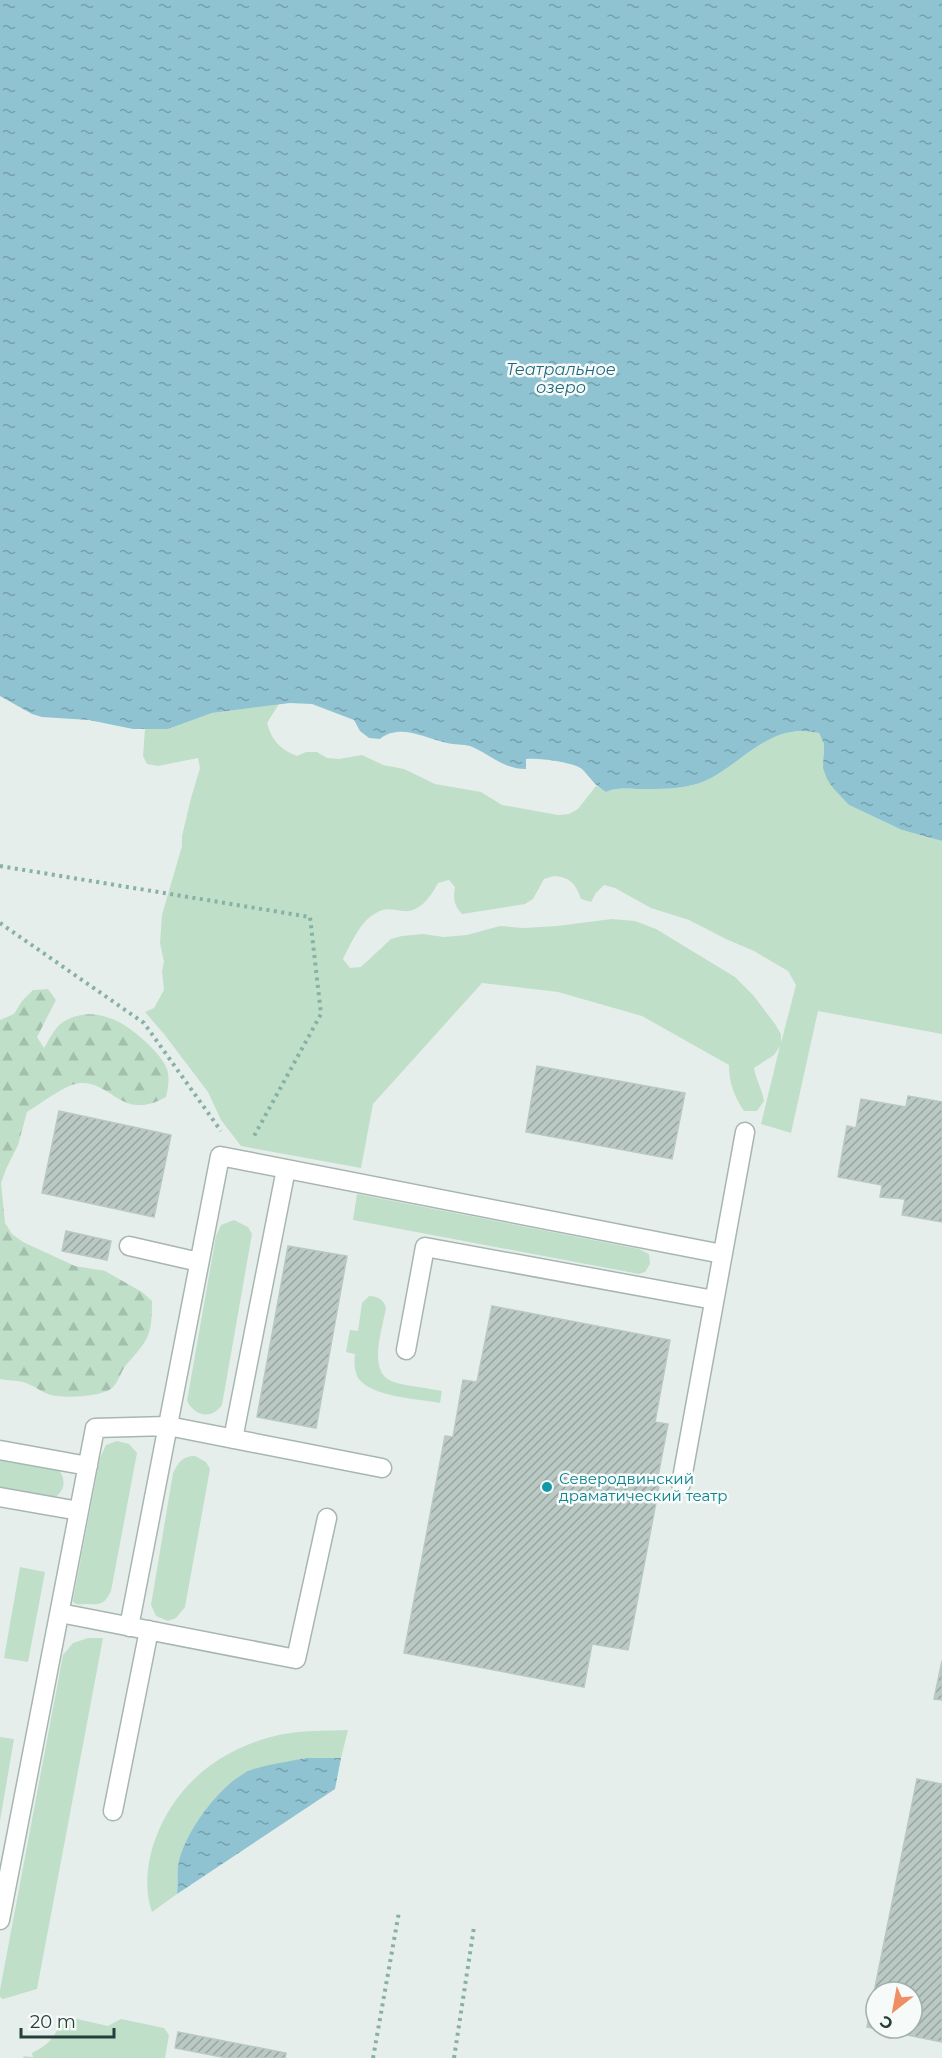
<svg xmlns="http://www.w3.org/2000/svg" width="942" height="2058" viewBox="0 0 942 2058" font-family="Montserrat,sans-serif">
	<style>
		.green { fill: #bfdfc9; fill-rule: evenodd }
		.forest { fill: url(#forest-firs) }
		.water { fill: url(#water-ripples) }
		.building { fill: url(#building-hatch); stroke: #b8c8c2; stroke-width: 1.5; fill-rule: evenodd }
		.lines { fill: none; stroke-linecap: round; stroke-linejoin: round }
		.minor-casing { stroke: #a8b6b2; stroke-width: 21 }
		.path { stroke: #87b1a6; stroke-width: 4; stroke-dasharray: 3 4.5; stroke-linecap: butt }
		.minor { stroke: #fff; stroke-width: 18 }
		.culture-dot { fill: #0f9aa8; stroke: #f6faf9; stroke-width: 2 }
		.labels { text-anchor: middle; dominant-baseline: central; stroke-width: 5; stroke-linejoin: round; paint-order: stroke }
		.culture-label { font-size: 15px; fill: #0d838f; stroke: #f6faf9; text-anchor: start }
		.water-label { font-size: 16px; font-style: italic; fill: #1f677c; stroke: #f6faf9 }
	</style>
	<defs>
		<pattern id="forest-firs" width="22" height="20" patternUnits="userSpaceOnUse" patternTransform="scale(1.5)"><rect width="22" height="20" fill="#bfdfc9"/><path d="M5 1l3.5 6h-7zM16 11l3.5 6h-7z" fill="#a4c0ad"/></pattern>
		<pattern id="water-ripples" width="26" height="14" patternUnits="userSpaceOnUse" patternTransform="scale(1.5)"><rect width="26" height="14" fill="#8fc3d1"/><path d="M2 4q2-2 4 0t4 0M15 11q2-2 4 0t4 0" fill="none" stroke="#75a0ab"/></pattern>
		<pattern id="building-hatch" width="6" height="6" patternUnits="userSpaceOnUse" patternTransform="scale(1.5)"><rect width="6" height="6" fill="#bbc9c4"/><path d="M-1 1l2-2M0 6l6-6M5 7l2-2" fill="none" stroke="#98a5a0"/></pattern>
	</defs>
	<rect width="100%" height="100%" fill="#e6eeeb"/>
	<path class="green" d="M 279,704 L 267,723 C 271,740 281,750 297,756 L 306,752 L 317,752 L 327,758 L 339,759 L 362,755 L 383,765 L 404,769 L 435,784 L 481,792 L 502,805 L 558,815 L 569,814 L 578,809 L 596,786 L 606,792 C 617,787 625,789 637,789 C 658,789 685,790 705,781 C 745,762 769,722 819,733 L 824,744 L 823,756 L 849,805 L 902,830 L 942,841 L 942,1034 L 818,1011 L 791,1133 L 761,1124 L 780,1046 L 774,1055 L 754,1068 C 756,1080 762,1089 764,1101 L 757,1111 L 744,1111 C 734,1096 729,1083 729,1065 L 642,1016 L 558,992 L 482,983 L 373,1104 L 361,1168 L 241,1146 L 221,1120 L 208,1092 L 164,1034 L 145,1012 L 154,1008 L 164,990 L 162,971 L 164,962 L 160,943 L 162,915 L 182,846 L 182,836 L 191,798 L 200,768 L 198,758 L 158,766 L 147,764 L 143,756 L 145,729 L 168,729 L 212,713 ZM 554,876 C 570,877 576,884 581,899 L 591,902 L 596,893 L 604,885 L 615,888 L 651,908 L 689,920 L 726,939 L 754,951 L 788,971 L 796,985 L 781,1043 L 781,1034 L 775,1024 L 753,995 L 735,977 L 656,929 L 635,921 L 612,919 L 557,926 L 523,928 L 500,926 L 467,935 L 444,937 L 423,934 L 402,936 L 391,939 L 361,967 L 350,968 L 343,959 C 351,944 360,921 376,913 C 386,907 393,910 403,911 C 420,913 431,896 438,883 L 449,880 L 455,887 C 453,899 454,905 462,914 L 525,904 L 533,899 L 544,879 Z
		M 357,1194 L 639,1249 L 649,1254 L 650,1264 L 645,1272 L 639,1274 L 353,1220 Z
		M 234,1220 L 248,1227 L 252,1234 L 222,1405 C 211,1420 195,1416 187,1401 L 216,1236 L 221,1225 Z
		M 369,1296 C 378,1296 384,1300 386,1308 C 383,1327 367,1371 391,1381 C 403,1386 429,1388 442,1391 L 440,1403 C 419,1399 371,1397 358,1378 C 354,1370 354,1362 355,1354 L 346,1352 L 350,1330 L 358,1331 L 362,1303 Z
		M 117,1441 L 129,1444 L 137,1453 L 111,1591 C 105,1604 100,1605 87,1604 C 80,1604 79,1606 73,1602 L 73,1600 L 100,1458 L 106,1445 Z
		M 195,1456 L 206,1462 L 210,1469 L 185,1607 L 176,1618 L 168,1621 L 156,1616 L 151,1605 L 173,1473 C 178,1463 182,1456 195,1456 Z
		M 0,1459 L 58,1469 C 67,1480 65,1491 53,1499 L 0,1489 Z
		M 20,1567 L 45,1572 L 28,1662 L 4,1658 Z
		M 88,1638 L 103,1638 L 37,1989 L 3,1999 L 0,1997 L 0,1990 L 63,1655 L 73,1643 Z
		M 348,1730 L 341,1758 L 306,1758 L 251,1770 L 178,1865 L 177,1894 L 152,1912 C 144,1890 147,1862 155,1840 C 175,1784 221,1748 279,1735 C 301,1730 325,1731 348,1730 Z
		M 0,1737 L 14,1739 L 0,1821 Z
		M 77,2019 L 108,2026 L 121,2019 L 164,2028 L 169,2035 L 165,2058 L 24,2058 L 23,2056 L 33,2057 L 32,2053 C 48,2045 52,2040 60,2025 Z"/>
	<path class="forest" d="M 48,989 L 56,1000 L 37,1037 L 44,1048 C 49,1040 55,1027 63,1022 C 94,1003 125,1022 147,1043 C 155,1051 163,1059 167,1069 C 170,1078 168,1088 166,1097 C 122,1122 112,1081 80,1083 C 66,1084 40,1104 27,1112 L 18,1145 L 6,1169 L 1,1183 L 5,1223 L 12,1234 L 23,1242 L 75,1266 L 105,1271 L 142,1292 L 152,1301 C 152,1335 149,1339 127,1364 C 121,1370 119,1382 112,1388 C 102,1397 61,1399 48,1394 C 40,1391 33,1385 23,1382 C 16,1380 8,1381 0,1379 L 0,1020 L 14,1014 L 22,1001 L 33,990 Z"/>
	<path class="water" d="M 0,0 L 942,0 L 942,841 L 902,830 L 849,805 L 833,788 L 827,779 L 823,768 L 824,744 L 819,733 C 770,721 744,763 705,781 C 684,790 659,789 637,789 C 625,789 617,787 606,792 C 595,786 590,777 582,769 C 574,762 537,758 526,759 L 526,769 C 503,769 490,754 470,746 C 463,744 454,745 447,743 C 424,738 400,723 380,739 L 369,738 L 360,731 L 354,720 L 312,704 L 290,703 L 212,713 L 168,729 L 133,729 L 89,720 L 42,717 L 32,714 L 0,696 Z
		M 306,1758 L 341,1758 L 335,1789 L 177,1894 C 178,1885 177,1875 178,1866 C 183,1834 221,1782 251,1770 C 268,1764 288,1762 306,1758 Z"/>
	<path class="building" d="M 537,1066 L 685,1093 L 672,1159 L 526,1132 Z
		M 908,1096 L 942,1102 L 942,1222 L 902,1215 L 905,1199 L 880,1197 L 882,1185 L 838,1177 L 847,1126 L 856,1128 L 861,1099 L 906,1107 Z
		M 59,1111 L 171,1135 L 154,1217 L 42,1193 Z
		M 66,1231 L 111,1241 L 107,1260 L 62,1251 Z
		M 288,1246 L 347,1256 L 316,1428 L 257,1417 Z
		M 492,1306 L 670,1340 L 655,1422 L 668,1424 L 658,1476 L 661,1476 L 628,1650 L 592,1644 L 584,1687 L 404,1653 L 445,1436 L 453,1437 L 463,1380 L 477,1382 Z
		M 942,1661 L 942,1700 L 934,1699 Z
		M 917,1779 L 942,1784 L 942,2042 L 867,2027 ZM 876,1992 L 912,1992 L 912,2028 L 876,2028 Z
		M 178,2032 L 286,2053 L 285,2058 L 227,2058 L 175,2048 Z"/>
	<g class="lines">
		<defs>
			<path id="minor" d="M 129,1246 L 199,1262
				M 406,1350 L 425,1247 L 714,1300
				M 233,1439 L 286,1169
				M 0,1450 L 88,1466
				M 681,1484 L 745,1132
				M 0,1497 L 79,1511
				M 60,1613 L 296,1659 L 327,1518
				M 129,1627 L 220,1156 L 722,1254
				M 113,1811 L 149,1630
				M 0,1920 L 95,1428 L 168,1426 L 382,1468"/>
		</defs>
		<use href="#minor" class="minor-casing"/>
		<path class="path" d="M 0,866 L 310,917 L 321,1014 L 253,1138
			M 0,923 L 144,1023 L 221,1131
			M 373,2058 L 399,1912
			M 454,2058 L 474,1927"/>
		<use href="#minor" class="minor"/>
	</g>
	<circle class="culture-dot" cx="547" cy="1487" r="6"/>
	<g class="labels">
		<g class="culture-label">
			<text x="559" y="1478">Северодвинский<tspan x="559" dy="17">драматический театр</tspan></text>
		</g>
		<g class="water-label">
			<text x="561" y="369">Театральное<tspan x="561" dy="18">озеро</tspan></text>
		</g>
	</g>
	<g transform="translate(894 2010) rotate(211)"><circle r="28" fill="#f6faf9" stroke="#a2b0ad" stroke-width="1.5"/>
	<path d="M0-4.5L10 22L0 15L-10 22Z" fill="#ef8d63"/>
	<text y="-9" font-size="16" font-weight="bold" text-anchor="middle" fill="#25403a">С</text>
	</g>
	<path d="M21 2028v9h93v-9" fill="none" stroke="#25403a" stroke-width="3"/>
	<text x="30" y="2028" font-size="18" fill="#25403a" stroke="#f6faf9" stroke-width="4.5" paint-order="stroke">20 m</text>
</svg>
